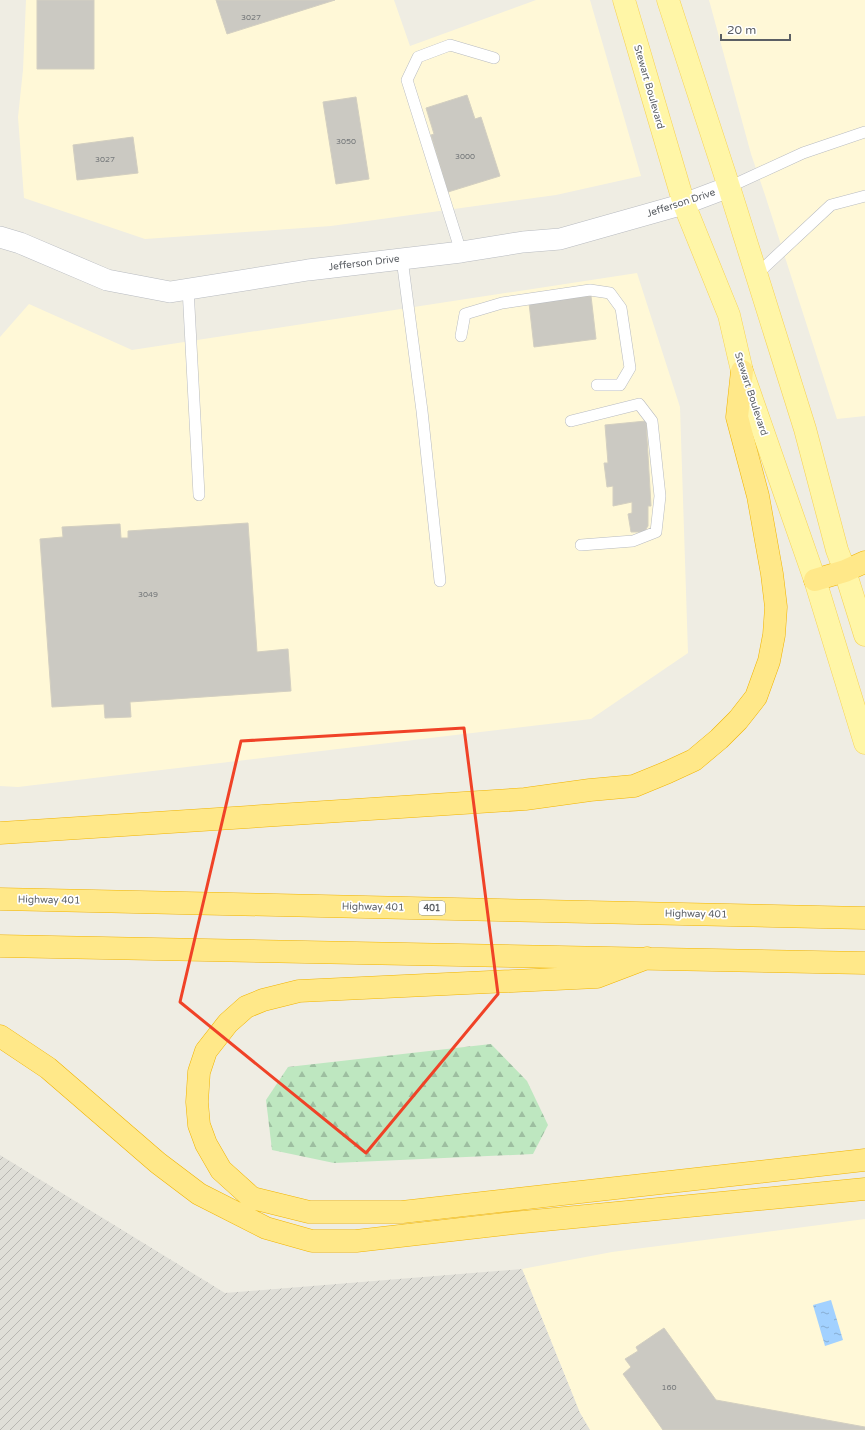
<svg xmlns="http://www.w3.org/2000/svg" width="865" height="1430" viewBox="0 0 865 1430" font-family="'Varela Round',sans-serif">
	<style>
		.commercial { fill: #fff8d7 }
		.industrial { fill: url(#industrial-furrows) }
		.forest { fill: url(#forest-firs) }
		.water { fill: url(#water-ripples) }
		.building { fill: #cbc9c2; stroke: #d3cfc1 }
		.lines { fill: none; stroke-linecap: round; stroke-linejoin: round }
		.lane-casing { stroke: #b8bbc0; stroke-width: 12 }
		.street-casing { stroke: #b8bbc0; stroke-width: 22 }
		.primary-casing { stroke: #f7d253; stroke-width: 23 }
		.highway-casing { stroke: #f1b400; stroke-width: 23 }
		.lane { stroke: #fff; stroke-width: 11 }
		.street { stroke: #fff; stroke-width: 21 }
		.primary { stroke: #fff6a7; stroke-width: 22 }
		.highway { stroke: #ffe889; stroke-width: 22 }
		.marked { fill: none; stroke: #f04227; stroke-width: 3; stroke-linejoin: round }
		.labels { text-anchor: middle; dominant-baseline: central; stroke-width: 3.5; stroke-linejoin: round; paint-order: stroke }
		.number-label { font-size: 8px; fill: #777a7c }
		.shield { fill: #fff; stroke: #8c8f92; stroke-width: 1 }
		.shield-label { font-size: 9px; font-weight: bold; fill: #5b5f64 }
		.street-label { font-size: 10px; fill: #5b5f64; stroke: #fff }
	</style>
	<defs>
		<pattern id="industrial-furrows" width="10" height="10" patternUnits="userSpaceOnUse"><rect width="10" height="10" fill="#dfded7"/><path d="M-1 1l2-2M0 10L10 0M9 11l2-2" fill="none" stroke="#b8b7b2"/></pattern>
		<pattern id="forest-firs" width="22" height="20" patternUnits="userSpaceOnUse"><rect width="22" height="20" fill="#bee7c0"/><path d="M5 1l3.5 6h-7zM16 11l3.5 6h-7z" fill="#9dbea0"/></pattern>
		<pattern id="water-ripples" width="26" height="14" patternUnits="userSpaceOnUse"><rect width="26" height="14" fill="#a2d1ff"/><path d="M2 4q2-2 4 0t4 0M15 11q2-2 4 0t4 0" fill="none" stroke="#87add2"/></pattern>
	</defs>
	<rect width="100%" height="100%" fill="#efede3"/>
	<path class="commercial" d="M 26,0 L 394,0 L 410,46 L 536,0 L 590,0 L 641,176 L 556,195 L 331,226 L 145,239 L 24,198 L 18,117 L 23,70 Z
		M 709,0 L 865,0 L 865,416 L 837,419 L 765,195 L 751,154 Z
		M 637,273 L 680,407 L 688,653 L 591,719 L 18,787 L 0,786 L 0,337 L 29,304 L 132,350 Z
		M 865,1219 L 865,1430 L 590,1430 L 580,1413 L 522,1269 L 612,1252 Z"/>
	<path class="industrial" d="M 0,1155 L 225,1293 L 522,1269 L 580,1413 L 590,1430 L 0,1430 Z"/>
	<path class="forest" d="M 491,1044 L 527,1081 L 548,1125 L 533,1154 L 334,1163 L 272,1150 L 266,1100 L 288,1067 Z"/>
	<path class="water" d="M 831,1300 L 843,1340 L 825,1346 L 813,1305 Z"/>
	<path class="building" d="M 37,0 L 94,0 L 94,69 L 37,69 Z
		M 216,0 L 335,0 L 227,34 Z
		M 467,95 L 475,119 L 481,117 L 500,176 L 448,192 L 431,135 L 434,134 L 426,108 Z
		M 356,97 L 369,179 L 336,184 L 323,102 Z
		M 133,137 L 138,173 L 77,180 L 73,145 Z
		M 591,296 L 596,339 L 534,347 L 529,303 Z
		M 646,421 L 651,506 L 648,506 L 648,526 L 644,532 L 631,532 L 628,514 L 632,513 L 632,502 L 613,506 L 613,486 L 607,487 L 604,463 L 608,463 L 605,425 Z
		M 248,523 L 257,652 L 288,649 L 291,691 L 130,702 L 131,717 L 105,718 L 104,704 L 52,707 L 40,539 L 63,537 L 62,527 L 120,524 L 121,538 L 128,538 L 128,531 Z
		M 664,1328 L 716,1400 L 865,1427 L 865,1430 L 663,1430 L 623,1374 L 631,1367 L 625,1359 L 638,1351 L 636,1347 Z"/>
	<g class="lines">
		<defs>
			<path id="lane" d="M 729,187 L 803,153 L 865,132
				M 461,252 L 407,80 L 418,57 L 450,45 L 494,58
				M 402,259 L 422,411 L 440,581
				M 756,275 L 831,205 L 865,196
				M 188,288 L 199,495
				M 461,336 L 465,314 L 502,303 L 590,290 L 610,293 L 621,308 L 630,368 L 620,385 L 597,385
				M 571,421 L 639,404 L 652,421 L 660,496 L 656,532 L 633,541 L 581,545"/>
			<path id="street" d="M 0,237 L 20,243 L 107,280 L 170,292 L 308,270 L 461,252 L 523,242 L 560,239 L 684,204 L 729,187"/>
			<path id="primary" d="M 624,0 L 684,204 L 729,315 L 742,371 L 815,580 L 865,743
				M 668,0 L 729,187 L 805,429 L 837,550 L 845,571 L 865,635"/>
			<path id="highway" d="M 815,580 L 845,571 L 865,562
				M 0,833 L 525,799 L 590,790 L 634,786 L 668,772 L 694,760 L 719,739 L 738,720 L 756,697 L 769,661 L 774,635 L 776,607 L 772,574 L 758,496 L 737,417 L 742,371
				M 0,899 L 865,918
				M 0,946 L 865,963
				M 647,958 L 597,977 L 299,991 L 263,1000 L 246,1007 L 228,1023 L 206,1051 L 199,1072 L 197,1102 L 199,1125 L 206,1144 L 221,1170 L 252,1198 L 309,1212 L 402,1212 L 865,1160
				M 0,1036 L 48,1068 L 158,1163 L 199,1194 L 266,1228 L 312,1241 L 356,1241 L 513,1223 L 865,1189"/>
		</defs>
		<use href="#lane" class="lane-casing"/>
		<use href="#street" class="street-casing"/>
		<use href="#primary" class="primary-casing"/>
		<use href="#highway" class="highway-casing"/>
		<use href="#lane" class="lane"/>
		<use href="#street" class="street"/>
		<use href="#primary" class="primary"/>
		<use href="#highway" class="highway"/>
	</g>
	<path class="marked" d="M 464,728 L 498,994 L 366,1153 L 180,1002 L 241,741 Z"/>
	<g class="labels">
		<g class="number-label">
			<text x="251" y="17">3027</text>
			<text x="346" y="141">3050</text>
			<text x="465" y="156">3000</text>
			<text x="105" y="159">3027</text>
			<text x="148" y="594">3049</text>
			<text x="669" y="1387">160</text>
		</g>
		<rect class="shield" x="419" y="901" width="26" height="14" rx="3"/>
		<g class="shield-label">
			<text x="432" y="908">401</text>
		</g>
		<g class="street-label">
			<text transform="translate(649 87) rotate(74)">Stewart Boulevard</text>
			<text transform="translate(681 203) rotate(-18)">Jefferson Drive</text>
			<text transform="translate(364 263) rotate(-7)">Jefferson Drive</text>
			<text transform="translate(751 394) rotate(72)">Stewart Boulevard</text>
			<text transform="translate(49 900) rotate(1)">Highway 401</text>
			<text transform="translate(373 907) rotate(1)">Highway 401</text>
			<text transform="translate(696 914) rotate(1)">Highway 401</text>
		</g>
	</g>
	<path d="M721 34v6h69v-6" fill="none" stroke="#5b5f64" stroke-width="2"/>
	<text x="727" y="34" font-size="12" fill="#5b5f64" stroke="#ffffff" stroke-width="3" paint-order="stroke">20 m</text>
</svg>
